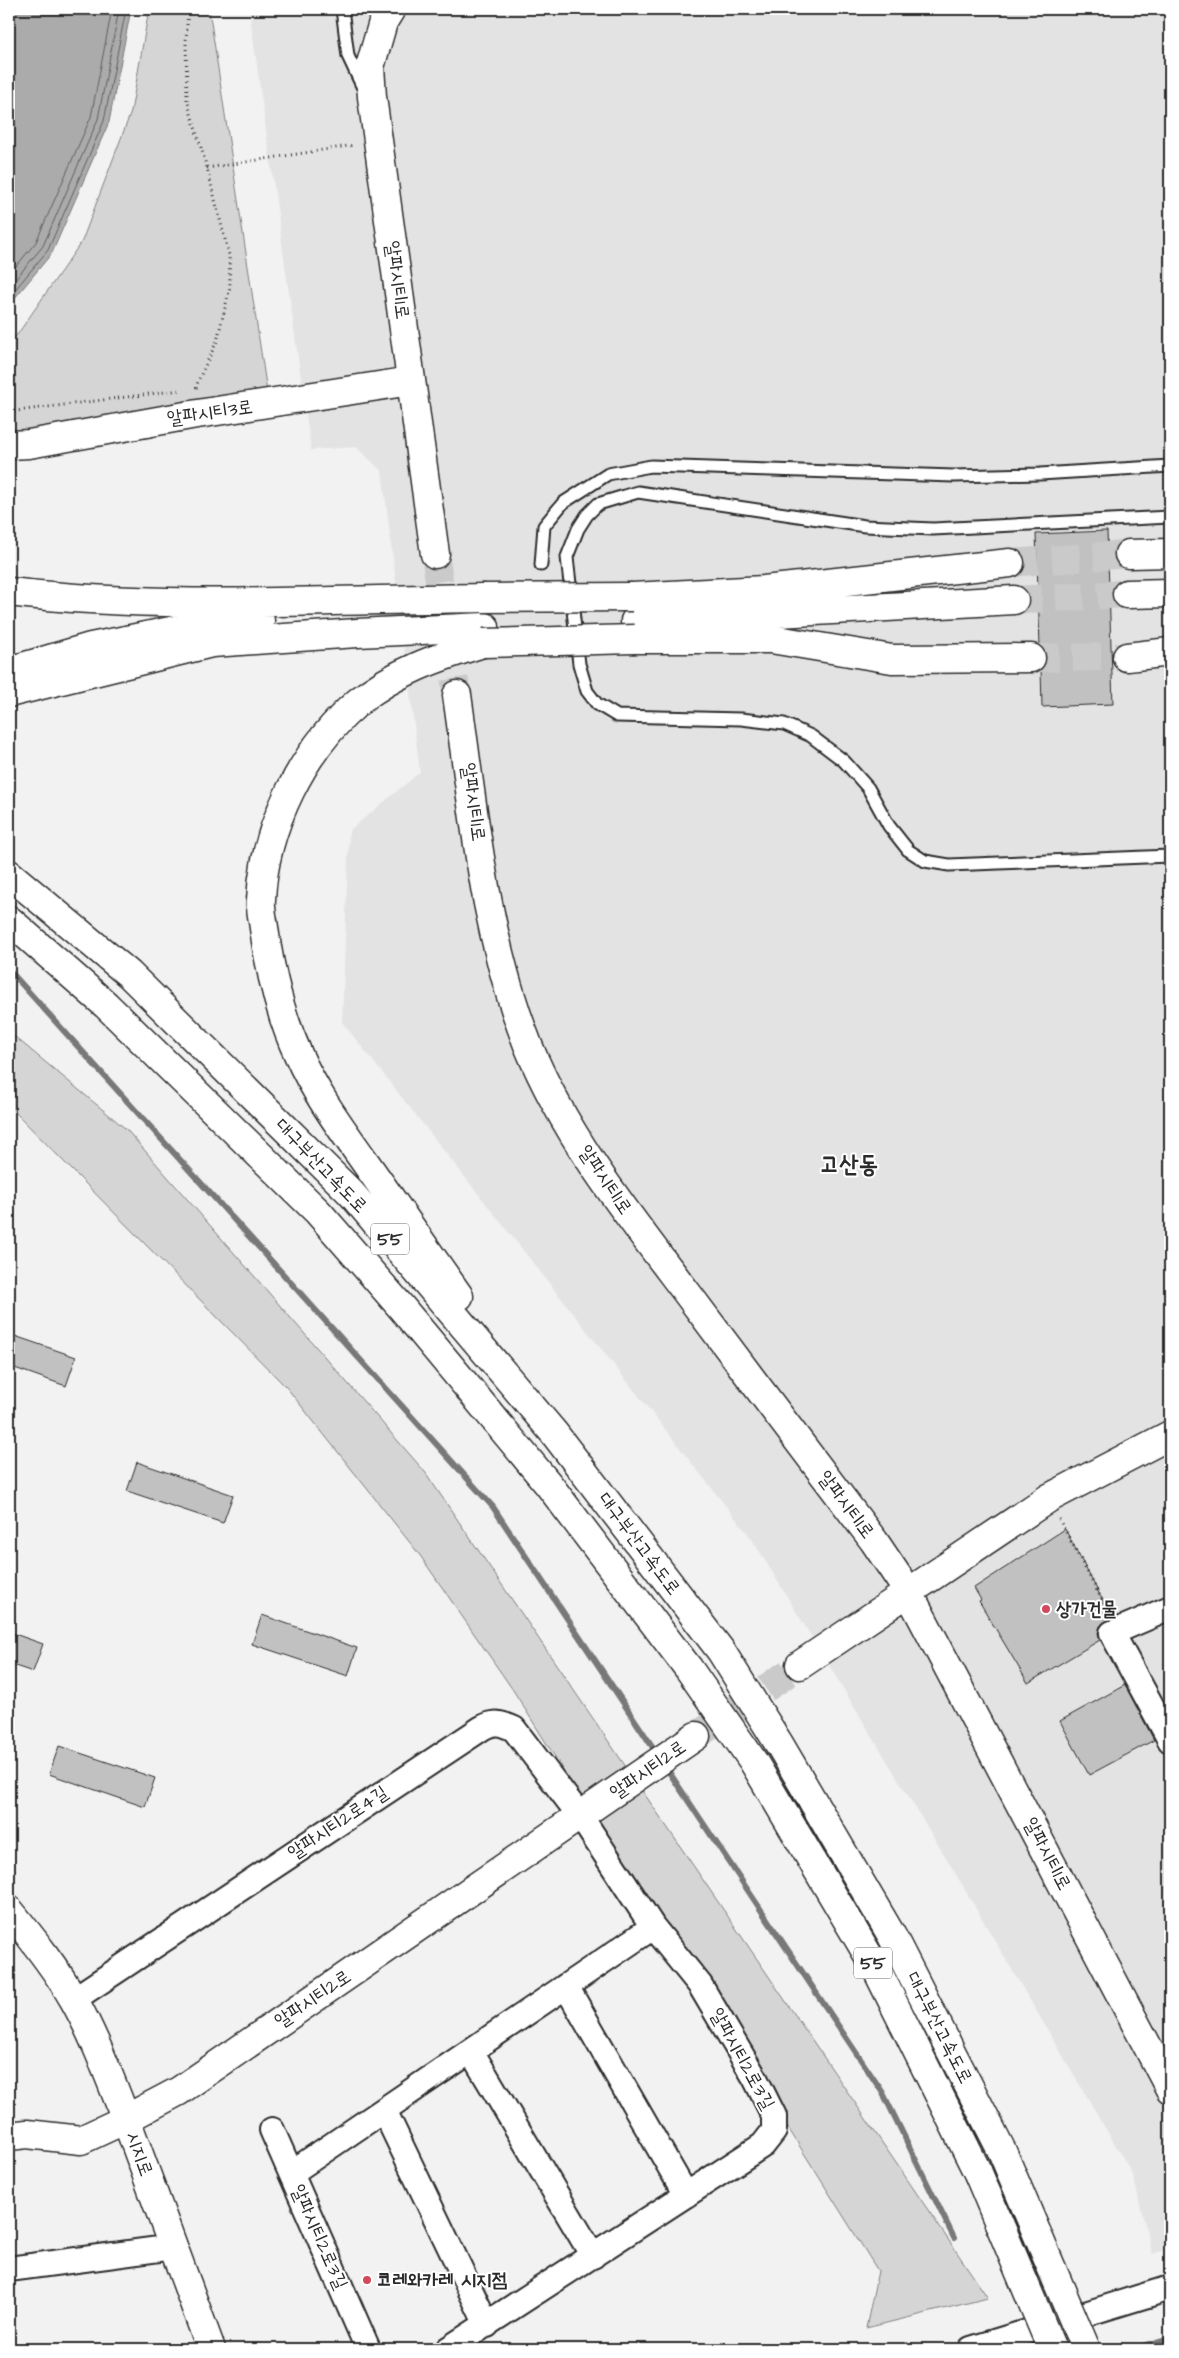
<svg xmlns="http://www.w3.org/2000/svg" width="1179" height="2358" viewBox="0 0 1179 2358" font-family="'Architects Daughter','Poor Story',sans-serif">
	<style>
		.built { fill: #e3e3e3 }
		.green { fill: #d5d5d5; stroke: #808080 }
		.water { fill: #ababab; stroke: #787878 }
		.lines { fill: none; stroke-linecap: round; stroke-linejoin: round }
		.shore { stroke: #5e5e5e; stroke-width: 1 }
		.stream { stroke: #787878; stroke-width: 6 }
		.building { fill: #c1c1c1; stroke: #2b2b2b }
		.tertiary-tunnel { stroke: #cacaca; stroke-width: 28; stroke-dasharray: 28 14; stroke-linecap: butt }
		.motorway-tunnel { stroke: #cacaca; stroke-width: 28; stroke-dasharray: 28 14; stroke-linecap: butt }
		.service-casing { stroke: #2b2b2b; stroke-width: 15 }
		.minor-casing { stroke: #2b2b2b; stroke-width: 28 }
		.tertiary-casing { stroke: #2b2b2b; stroke-width: 31 }
		.secondary-casing { stroke: #2b2b2b; stroke-width: 31 }
		.motorway-casing { stroke: #2b2b2b; stroke-width: 31 }
		.path { stroke: #2b2b2b; stroke-width: 3; stroke-dasharray: 1 4; stroke-linecap: butt }
		.service { stroke: #fff; stroke-width: 11 }
		.minor { stroke: #fff; stroke-width: 24 }
		.tertiary { stroke: #fff; stroke-width: 28 }
		.secondary { stroke: #fff; stroke-width: 28 }
		.motorway { stroke: #fff; stroke-width: 28 }
		.motorway-bridge-casing { stroke: #2b2b2b; stroke-width: 31; stroke-linecap: butt }
		.motorway-bridge { stroke: #fff; stroke-width: 28 }
		.poi-dot { fill: #d1495b; stroke: #fff; stroke-width: 2 }
		.labels { text-anchor: middle; dominant-baseline: central; stroke-width: 4; stroke-linejoin: round; paint-order: stroke }
		.shield { fill: #fff; stroke: #6b6b6b; stroke-width: 1 }
		.shield-label { font-size: 18px; font-weight: bold; fill: #2b2b2b }
		.street-label { font-size: 19px; fill: #2b2b2b; stroke: #fff }
		.poi-label { font-size: 19px; font-weight: bold; fill: #2b2b2b; stroke: #fff; text-anchor: start }
		.district-label { font-size: 24px; font-weight: bold; fill: #2b2b2b; stroke: #fff }
	</style>
	<rect width="100%" height="100%" fill="#f2f2f2"/>
	<filter id="ink" filterUnits="userSpaceOnUse"><feTurbulence type="fractalNoise" baseFrequency=".02" numOctaves="2"/><feDisplacementMap in="SourceGraphic" scale="10" xChannelSelector="R" yChannelSelector="G"/><feConvolveMatrix kernelMatrix="1 2 1 2 8 2 1 2 1" color-interpolation-filters="sRGB"/></filter>
	<g filter="url(#ink)">
		<path class="built" d="M 249,9 L 1170,9 L 1170,2248 L 1152,2254 L 1133,2175 L 948,1861 L 752,1539 L 342,1022 L 349,831 L 420,772 L 382,471 L 356,447 L 311,450 Z"/>
		<path class="green" d="M 149,9 L 209,9 L 269,405 L 9,445 L 9,341 L 17,335 L 82,241 L 131,112 Z
			M 9,1032 L 126,1129 L 425,1472 L 988,2298 L 866,2328 L 878,2271 L 513,1690 L 419,1554 L 287,1388 L 9,1106 Z"/>
		<path class="water" d="M 9,9 L 131,9 L 109,122 L 52,253 L 9,305 Z"/>
		<g class="lines">
			<path class="shore" d="M 9,275 L 36,242 L 91,117 L 112,9
				M 9,287 L 43,246 L 98,119 L 119,9
				M 9,297 L 48,250 L 104,121 L 126,9"/>
			<path class="stream" d="M 9,970 L 493,1507 L 658,1755
				M 665,1766 L 883,2093 L 954,2238
				M 1133,2349 L 1170,2338"/>
		</g>
		<path class="building" d="M 1107,531 L 1113,704 L 1042,707 L 1041,669 L 1045,665 L 1047,657 L 1040,646 L 1036,534 Z
			M 9,1334 L 76,1357 L 66,1386 L 9,1366 Z
			M 137,1462 L 233,1495 L 223,1523 L 127,1491 Z
			M 1065,1529 L 1112,1618 L 1100,1626 L 1098,1633 L 1100,1640 L 1028,1683 L 979,1601 L 981,1600 L 974,1588 Z
			M 262,1615 L 357,1648 L 348,1676 L 252,1644 Z
			M 9,1632 L 43,1644 L 33,1672 L 9,1664 Z
			M 1125,1685 L 1154,1740 L 1089,1775 L 1060,1721 Z
			M 59,1746 L 155,1778 L 145,1807 L 49,1774 Z"/>
		<g class="lines">
			<path class="tertiary-tunnel" d="M 435,554 L 457,695
				M 696,1736 L 800,1665"/>
			<path class="motorway-tunnel" d="M 1010,563 L 1129,554
				M 1014,600 L 1127,594
				M 1031,658 L 1127,657"/>
			<defs>
				<path id="service" d="M 342,9 L 348,56 L 363,88
					M 1170,517 L 933,529 L 865,526 L 638,492 L 598,504 L 587,515 L 578,529 L 567,557 L 579,664 L 587,691 L 597,704 L 617,716 L 741,719 L 784,724 L 811,736 L 844,761 L 868,788 L 889,826 L 908,850 L 925,861 L 949,865 L 1170,856
					M 541,565 L 544,526 L 563,503 L 608,474 L 651,466 L 954,476 L 1040,474 L 1170,466"/>
				<path id="minor" d="M 1170,1608 L 1112,1633 L 1170,1740
					M 566,1986 L 686,2195
					M 74,1999 L 482,1728 C 494,1721 501,1723 514,1729 L 581,1817 L 653,1927 L 700,1985 L 755,2078 L 774,2116 L 774,2131 L 763,2145 L 448,2349
					M 471,2051 L 593,2256
					M 384,2110 L 487,2325
					M 272,2130 L 368,2349
					M 291,2173 L 653,1927
					M 9,2269 L 174,2247
					M 971,2349 L 1170,2288"/>
				<path id="tertiary" d="M 391,9 L 383,22 L 370,67 L 372,97 L 435,554
					M 9,445 L 29,444 L 191,415 L 411,381
					M 457,695 C 474,813 484,934 528,1045 C 565,1136 628,1215 687,1293 C 749,1376 811,1458 874,1541 L 909,1593
					M 800,1665 L 1049,1498 L 1170,1435
					M 9,1910 C 32,1938 56,1968 74,2000 C 95,2037 110,2079 126,2119 L 179,2091 L 696,1736
					M 9,2136 L 27,2134 L 81,2140 L 126,2119 L 211,2349"/>
				<path id="secondary" d="M 909,1593 L 1170,2089"/>
				<path id="motorway" d="M 1129,554 L 1170,553
					M 9,592 C 163,610 327,600 482,598
					M 1127,594 L 1170,593
					M 632,597 L 764,590 L 1010,563
					M 635,621 L 1014,600
					M 635,639 L 771,639 L 892,659 L 1031,658
					M 1127,657 L 1170,652
					M 9,671 L 91,647 L 206,624 L 260,621
					M 9,693 L 212,643 L 357,633 L 485,627
					M 9,874 L 129,974 L 351,1193 L 554,1433 L 721,1651 L 781,1747 L 892,1936 L 1002,2151
					M 9,920 L 106,1005 L 318,1212 L 401,1307 L 549,1485 L 689,1669 L 753,1761 L 877,1970 L 978,2173
					M 459,1296 C 428,1252 397,1207 365,1162 C 341,1128 315,1093 298,1054 C 280,1015 270,971 264,928 C 263,919 260,909 261,900 C 264,827 303,749 358,702 C 394,672 439,657 483,643"/>
			</defs>
			<use href="#service" class="service-casing"/>
			<use href="#minor" class="minor-casing"/>
			<use href="#tertiary" class="tertiary-casing"/>
			<use href="#secondary" class="secondary-casing"/>
			<use href="#motorway" class="motorway-casing"/>
			<path class="path" d="M 188,9 L 186,41 L 187,100 L 207,168 L 229,255 L 230,287 L 217,341 L 198,381 L 196,390
				M 207,168 L 355,145
				M 9,412 L 181,390
				M 1059,1519 L 1109,1613"/>
			<use href="#service" class="service"/>
			<use href="#minor" class="minor"/>
			<use href="#tertiary" class="tertiary"/>
			<use href="#secondary" class="secondary"/>
			<use href="#motorway" class="motorway"/>
			<defs>
				<path id="motorway-bridge" d="M 482,598 L 632,597
					M 483,643 L 635,639
					M 1002,2151 L 1086,2349
					M 978,2173 L 1052,2349"/>
			</defs>
			<use href="#motorway-bridge" class="motorway-bridge-casing"/>
			<use href="#motorway-bridge" class="motorway-bridge"/>
		</g>
	</g>
	<g class="poi-dot">
		<circle cx="1046" cy="1609" r="5"/>
		<circle cx="367" cy="2280" r="5"/>
	</g>
	<g class="labels">
		<g class="shield">
			<rect x="371" y="1223.5" width="38" height="31" rx="4"/>
			<rect x="854" y="1947.5" width="38" height="31" rx="4"/>
		</g>
		<g class="shield-label">
			<text x="390" y="1239">55</text>
			<text x="873" y="1963">55</text>
		</g>
		<g class="street-label">
			<text transform="translate(397 280) rotate(82)">알파시티1로</text>
			<text transform="translate(210 413) rotate(-8)">알파시티3로</text>
			<text transform="translate(473 802) rotate(82)">알파시티1로</text>
			<text transform="translate(321 1166) rotate(46)">대구부산고속도로</text>
			<text transform="translate(605 1180) rotate(56)">알파시티1로</text>
			<text transform="translate(846 1505) rotate(53)">알파시티1로</text>
			<text transform="translate(639 1544) rotate(53)">대구부산고속도로</text>
			<text transform="translate(648 1770) rotate(-35)">알파시티2로</text>
			<text transform="translate(338 1823) rotate(-34)">알파시티2로4길</text>
			<text transform="translate(1047 1854) rotate(62)">알파시티1로</text>
			<text transform="translate(313 1999) rotate(-34)">알파시티2로</text>
			<text transform="translate(939 2028) rotate(63)">대구부산고속도로</text>
			<text transform="translate(742 2059) rotate(61)">알파시티2로3길</text>
			<text transform="translate(139 2154) rotate(70)">시지로</text>
			<text transform="translate(319 2237) rotate(66)">알파시티2로3길</text>
		</g>
		<g class="poi-label">
			<text x="1056" y="1609">상가건물</text>
			<text x="377" y="2280">코레와카레 시지점</text>
		</g>
		<g class="district-label">
			<text x="849" y="1165">고산동</text>
		</g>
	</g>
	<rect width="1179" height="2358" fill="none" stroke="#fff" stroke-width="30"/>
	<rect x="15" y="15" width="1149" height="2328" fill="none" stroke="#2b2b2b" stroke-width="2" filter="url(#ink)"/>
</svg>
